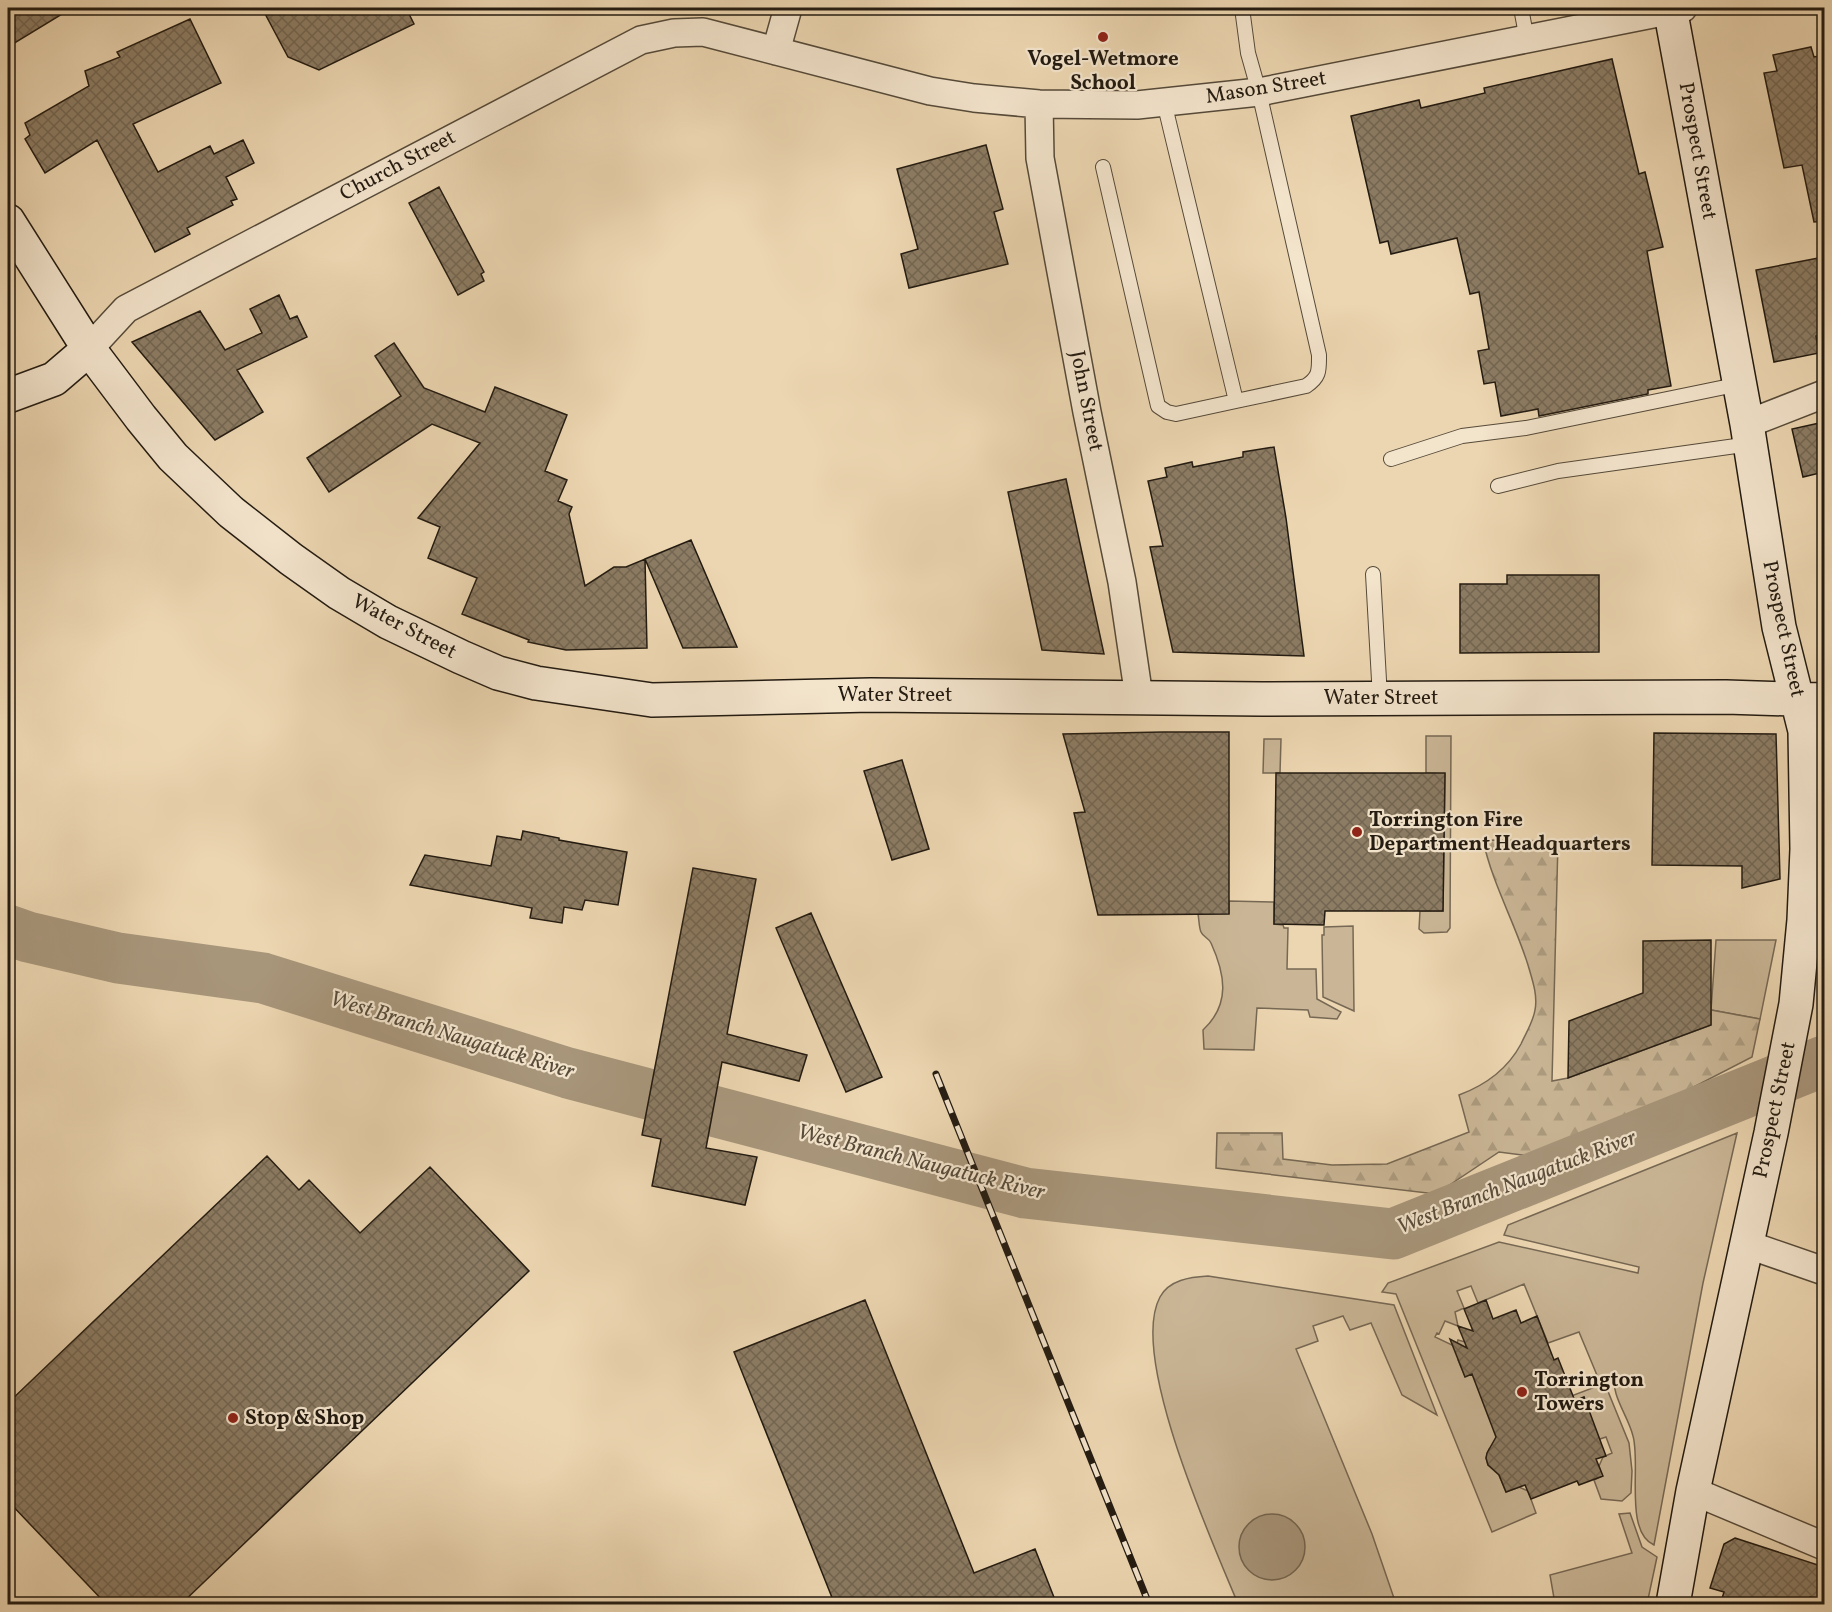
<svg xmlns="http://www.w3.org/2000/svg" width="1832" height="1612" viewBox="0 0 1832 1612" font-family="Vollkorn,serif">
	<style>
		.grass { fill: #cab696; stroke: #766854; stroke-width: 1.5 }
		.forest { fill: url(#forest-firs); stroke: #766854; stroke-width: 1.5 }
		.water { fill: #a8967b; stroke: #736551; stroke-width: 1.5 }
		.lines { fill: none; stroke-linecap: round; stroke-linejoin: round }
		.river { stroke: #a8967b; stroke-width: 51 }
		.building { fill: url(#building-cross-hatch); stroke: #231b11; stroke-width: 1.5 }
		.lane-casing { stroke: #554a39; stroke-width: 16 }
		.street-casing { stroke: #554a39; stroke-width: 30 }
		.secondary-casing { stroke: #231b11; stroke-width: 36 }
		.lane { stroke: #f3e4cc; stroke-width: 14 }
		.street { stroke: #f3e4cc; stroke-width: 27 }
		.secondary { stroke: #f3e4cc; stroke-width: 33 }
		.rail-casing { stroke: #231b11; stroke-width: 7 }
		.rail { stroke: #f3e4cc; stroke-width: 4.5; stroke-dasharray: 14; stroke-linecap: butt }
		.poi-dot { fill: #8f2418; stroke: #f3e4cc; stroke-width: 2 }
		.labels { text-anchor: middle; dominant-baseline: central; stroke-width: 4.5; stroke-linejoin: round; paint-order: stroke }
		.poi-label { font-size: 21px; font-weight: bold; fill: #231b11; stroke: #f3e4cc; text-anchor: start }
		.street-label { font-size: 21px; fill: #231b11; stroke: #f3e4cc }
		.water-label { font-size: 22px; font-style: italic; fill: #584c3b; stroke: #f3e4cc }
	</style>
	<defs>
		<pattern id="forest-firs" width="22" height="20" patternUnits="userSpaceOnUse" patternTransform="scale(1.5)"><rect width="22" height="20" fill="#cab696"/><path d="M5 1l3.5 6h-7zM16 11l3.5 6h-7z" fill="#ad9c80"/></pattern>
		<pattern id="building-cross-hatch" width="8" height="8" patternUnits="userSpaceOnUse" patternTransform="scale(1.5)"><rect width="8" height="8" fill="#8c7c64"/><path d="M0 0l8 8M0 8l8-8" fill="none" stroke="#726551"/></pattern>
	</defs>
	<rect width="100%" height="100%" fill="#ecd6b1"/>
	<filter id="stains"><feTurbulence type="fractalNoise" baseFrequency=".00333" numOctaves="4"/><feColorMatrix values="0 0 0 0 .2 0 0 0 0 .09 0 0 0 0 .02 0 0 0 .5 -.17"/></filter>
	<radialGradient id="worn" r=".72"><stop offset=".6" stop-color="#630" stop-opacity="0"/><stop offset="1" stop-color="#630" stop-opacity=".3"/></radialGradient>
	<path class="grass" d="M 1426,736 L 1451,736 L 1450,928 L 1447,932 L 1424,933 L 1419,929 L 1420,911 L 1443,911 L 1445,774 L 1426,773 Z
		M 1264,739 L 1281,739 L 1280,773 L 1263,773 Z
		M 1229,901 L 1274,902 L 1274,924 L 1283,925 L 1284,928 L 1288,928 L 1287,969 L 1316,969 L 1317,999 L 1341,1012 L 1337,1019 L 1310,1017 L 1308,1010 L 1257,1008 L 1254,1050 L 1204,1049 L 1203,1030 C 1231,1004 1225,974 1211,943 C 1209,938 1203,937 1201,932 C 1199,928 1199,919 1198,914 L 1229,913 Z
		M 1353,926 L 1354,1011 L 1323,997 L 1322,935 L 1324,935 L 1324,927 Z
		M 1716,940 L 1776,940 L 1760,1019 L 1711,1010 Z
		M 1737,1133 L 1703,1283 L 1654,1545 C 1624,1532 1641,1464 1633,1436 C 1628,1415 1610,1395 1615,1374 L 1599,1380 L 1579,1332 L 1548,1343 L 1524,1284 L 1478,1303 L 1471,1286 L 1457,1291 L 1464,1308 L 1455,1312 L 1458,1326 L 1445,1321 L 1439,1334 L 1437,1333 L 1435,1337 L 1456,1347 L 1458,1340 L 1465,1342 L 1469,1341 L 1467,1356 L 1458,1360 L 1465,1376 L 1476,1372 C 1483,1405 1488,1415 1506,1443 L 1489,1449 L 1486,1458 L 1488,1465 L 1496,1468 L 1506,1492 L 1519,1487 L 1528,1491 L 1536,1513 L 1492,1532 L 1396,1294 L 1382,1292 L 1388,1283 L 1499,1242 L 1638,1273 L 1639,1267 L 1504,1235 L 1508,1225 Z
		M 1208,1276 L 1394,1305 L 1437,1415 L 1402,1395 L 1371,1323 L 1350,1330 L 1343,1316 L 1313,1326 L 1318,1341 L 1296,1349 L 1372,1534 L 1396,1604 L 1238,1604 C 1213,1543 1128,1356 1160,1297 C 1169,1280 1190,1277 1208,1276 Z
		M 1595,1387 L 1607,1389 L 1629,1443 L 1632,1471 L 1631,1493 L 1622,1501 L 1601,1499 L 1594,1480 L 1602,1476 L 1599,1466 L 1603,1457 L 1612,1453 L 1606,1437 L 1594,1441 L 1584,1397 L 1570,1402 L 1566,1398 Z
		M 1630,1513 L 1642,1547 L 1657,1557 L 1647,1604 L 1555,1604 L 1550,1575 L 1632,1553 L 1619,1514 Z"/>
	<path class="forest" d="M 1483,840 L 1558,841 L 1552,1081 L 1568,1078 L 1711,1025 L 1711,1010 L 1760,1019 L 1752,1057 L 1554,1159 L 1499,1152 L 1436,1194 L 1216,1168 L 1217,1133 L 1282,1133 L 1283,1159 L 1332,1165 L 1387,1164 L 1469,1132 L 1459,1095 C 1486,1085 1507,1070 1521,1044 C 1526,1033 1533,1022 1535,1010 C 1538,995 1532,979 1528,965 C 1515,923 1492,883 1483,840 Z"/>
	<path class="water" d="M1239 1547a33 33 0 1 1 66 0a33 33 0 1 1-66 0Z"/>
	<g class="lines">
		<path class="river" d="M 8,930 L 28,937 L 118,958 L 263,978 L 568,1073 L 1025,1193 L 1393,1234 L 1824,1061"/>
	</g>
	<path class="building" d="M 8,8 L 72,8 L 8,47 Z
		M 262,8 L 406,8 L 414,24 L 319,70 L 288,57 Z
		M 190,19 L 221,83 L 133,124 L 158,172 L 210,146 L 214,154 L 243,140 L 254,163 L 226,177 L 237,199 L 231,201 L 233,205 L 187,228 L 190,234 L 155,252 L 97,140 L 45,173 L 25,139 L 30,135 L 25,123 L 89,86 L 85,71 L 120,57 L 117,52 Z
		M 1811,47 L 1814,57 L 1824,55 L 1824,106 L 1817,107 L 1824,145 L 1824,221 L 1814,222 L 1802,165 L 1784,168 L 1764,73 L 1777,71 L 1773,55 Z
		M 1612,59 L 1639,174 L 1645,172 L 1663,247 L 1647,251 L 1671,386 L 1648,390 L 1648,394 L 1539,416 L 1538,409 L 1501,416 L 1495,382 L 1484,384 L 1478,351 L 1489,349 L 1479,292 L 1470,294 L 1457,238 L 1391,254 L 1388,241 L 1380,243 L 1351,116 L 1419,100 L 1421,108 L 1485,93 L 1484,88 Z
		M 986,145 L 1003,209 L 994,212 L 1008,264 L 909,288 L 901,254 L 918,249 L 897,169 Z
		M 439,187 L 484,272 L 481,274 L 484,281 L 458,295 L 409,203 Z
		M 1824,257 L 1824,334 L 1816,336 L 1819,353 L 1774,362 L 1756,270 Z
		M 279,295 L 290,319 L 297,316 L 307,337 L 237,370 L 263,412 L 215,440 L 132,342 L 200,311 L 225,350 L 262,333 L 250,309 Z
		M 394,343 L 424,388 L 485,412 L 495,387 L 567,415 L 545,471 L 567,480 L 558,501 L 572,507 L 569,514 L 585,586 L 614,567 L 626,567 L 645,559 L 647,648 L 566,650 L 528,642 L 529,640 L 462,614 L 477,578 L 428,558 L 440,527 L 418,518 L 480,443 L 432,424 L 329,492 L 307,458 L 401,396 L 375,356 Z
		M 1824,422 L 1824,472 L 1803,477 L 1792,429 Z
		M 1274,447 L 1286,518 L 1304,656 L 1173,652 L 1150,547 L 1163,546 L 1148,481 L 1167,477 L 1165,468 L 1192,462 L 1193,467 L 1243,457 L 1243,452 Z
		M 1066,479 L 1104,654 L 1042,650 L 1008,492 Z
		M 691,540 L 737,647 L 683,648 L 645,559 Z
		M 1507,575 L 1599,575 L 1599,652 L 1460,653 L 1460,584 L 1507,584 Z
		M 1163,732 L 1229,732 L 1229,914 L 1098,915 L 1074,813 L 1085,812 L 1063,734 Z
		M 1654,733 L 1776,734 L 1780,879 L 1742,888 L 1742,866 L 1652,865 Z
		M 902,760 L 929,849 L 892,860 L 864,771 Z
		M 1276,773 L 1445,773 L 1443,911 L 1325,911 L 1324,925 L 1274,924 Z
		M 523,831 L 559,838 L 559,840 L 627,852 L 618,905 L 585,900 L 582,910 L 564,907 L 562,923 L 530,918 L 532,908 L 410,885 L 425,855 L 491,866 L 497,836 L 521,840 Z
		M 693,868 L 756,879 L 727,1034 L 807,1055 L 799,1081 L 722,1062 L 706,1148 L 757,1157 L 745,1205 L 652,1186 L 661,1139 L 642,1135 Z
		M 811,913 L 882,1077 L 846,1092 L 776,928 Z
		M 1711,940 L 1711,1025 L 1568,1078 L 1569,1021 L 1643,993 L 1643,941 Z
		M 267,1156 L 299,1190 L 309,1180 L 360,1233 L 430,1167 L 529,1271 L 180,1605 L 107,1605 L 8,1501 L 8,1403 Z
		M 865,1300 L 974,1573 L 1035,1549 L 1057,1605 L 835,1605 L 734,1352 Z
		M 1486,1300 L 1493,1319 L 1516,1310 L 1521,1323 L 1537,1316 L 1554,1360 L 1558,1358 L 1575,1401 L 1584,1397 L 1606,1456 L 1596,1459 L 1603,1476 L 1579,1485 L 1577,1481 L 1531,1499 L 1525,1485 L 1506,1492 L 1499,1475 L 1488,1465 L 1486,1458 L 1487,1453 L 1496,1437 L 1472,1374 L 1465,1377 L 1450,1339 L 1467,1348 L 1458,1326 L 1473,1331 L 1464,1309 Z
		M 1735,1538 L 1824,1567 L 1824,1587 L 1820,1599 L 1810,1597 L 1808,1605 L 1720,1605 L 1724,1592 L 1710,1588 L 1724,1544 Z"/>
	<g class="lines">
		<defs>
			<path id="lane" d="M 1521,8 L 1527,40
				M 1164,102 L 1236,401 L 1306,386 C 1320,377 1319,370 1319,355 L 1259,92 L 1248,53 L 1242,8
				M 1103,167 L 1158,406 L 1167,412 L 1176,414 L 1236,401
				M 1391,459 L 1462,436 L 1526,428 L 1740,384
				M 1498,486 L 1558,471 L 1750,444
				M 1373,574 L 1380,698"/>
			<path id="street" d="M 776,51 L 788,8
				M 1039,104 L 1040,158 L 1087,412 L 1122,582 L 1139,697
				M 89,349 L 126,309 L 641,40 L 674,33 L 703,32 L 930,91 L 974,98 L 1039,104 L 1137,105 L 1259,92 L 1683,8
				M 1747,424 L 1824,394
				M 1746,1244 L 1824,1271
				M 1693,1491 L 1824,1546"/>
			<path id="secondary" d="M 1670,8 L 1747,424 L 1779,627 L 1805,731 L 1807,849 L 1804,920 L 1796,1004 L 1771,1133 L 1693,1491 L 1673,1604
				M 8,221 L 89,349 L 141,418 L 173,457 L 231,512 L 291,559 L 339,593 L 388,622 L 461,657 L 498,673 L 536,683 L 652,700 L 871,695 L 1262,699 L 1726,697 L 1824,700
				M 8,396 L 54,379 L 89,349"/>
		</defs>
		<use href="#lane" class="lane-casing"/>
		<use href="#street" class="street-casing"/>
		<use href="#secondary" class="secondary-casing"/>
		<use href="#lane" class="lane"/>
		<use href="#street" class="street"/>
		<use href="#secondary" class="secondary"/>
		<defs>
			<path id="rail" d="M 936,1074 L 1149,1604"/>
		</defs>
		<use href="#rail" class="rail-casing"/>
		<use href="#rail" class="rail"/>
	</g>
	<g class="poi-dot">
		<circle cx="1103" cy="37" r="6"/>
		<circle cx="1357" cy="832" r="6"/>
		<circle cx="1522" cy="1392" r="6"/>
		<circle cx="233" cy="1418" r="6"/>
	</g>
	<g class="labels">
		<g class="poi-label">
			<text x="1103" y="59" text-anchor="middle">Vogel-Wetmore<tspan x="1103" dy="24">School</tspan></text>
			<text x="1369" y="820">Torrington Fire<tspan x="1369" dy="24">Department Headquarters</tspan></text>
			<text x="1534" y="1380">Torrington<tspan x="1534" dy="24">Towers</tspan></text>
			<text x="245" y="1418">Stop &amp; Shop</text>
		</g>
		<g class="street-label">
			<text transform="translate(1266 88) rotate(-9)">Mason Street</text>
			<text transform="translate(1697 151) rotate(80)">Prospect Street</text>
			<text transform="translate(398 166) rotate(-28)">Church Street</text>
			<text transform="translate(1086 401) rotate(79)">John Street</text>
			<text transform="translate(404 627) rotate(28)">Water Street</text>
			<text transform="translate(1783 629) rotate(78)">Prospect Street</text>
			<text x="895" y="695">Water Street</text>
			<text x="1381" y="698">Water Street</text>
			<text transform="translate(1775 1110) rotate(-78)">Prospect Street</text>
		</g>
		<g class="water-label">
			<text transform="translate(452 1036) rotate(17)">West Branch Naugatuck River</text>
			<text transform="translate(921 1163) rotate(14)">West Branch Naugatuck River</text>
			<text transform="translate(1517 1183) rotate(-21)">West Branch Naugatuck River</text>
		</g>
	</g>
	<rect width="1832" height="1612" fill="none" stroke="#ecd6b1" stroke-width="30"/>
	<rect x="9" y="9" width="1814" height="1594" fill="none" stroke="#231b11" stroke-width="3"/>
	<rect x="15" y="15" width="1802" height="1582" fill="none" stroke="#231b11" stroke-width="1.5"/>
	<rect width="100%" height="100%" filter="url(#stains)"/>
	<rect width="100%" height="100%" fill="url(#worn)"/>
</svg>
